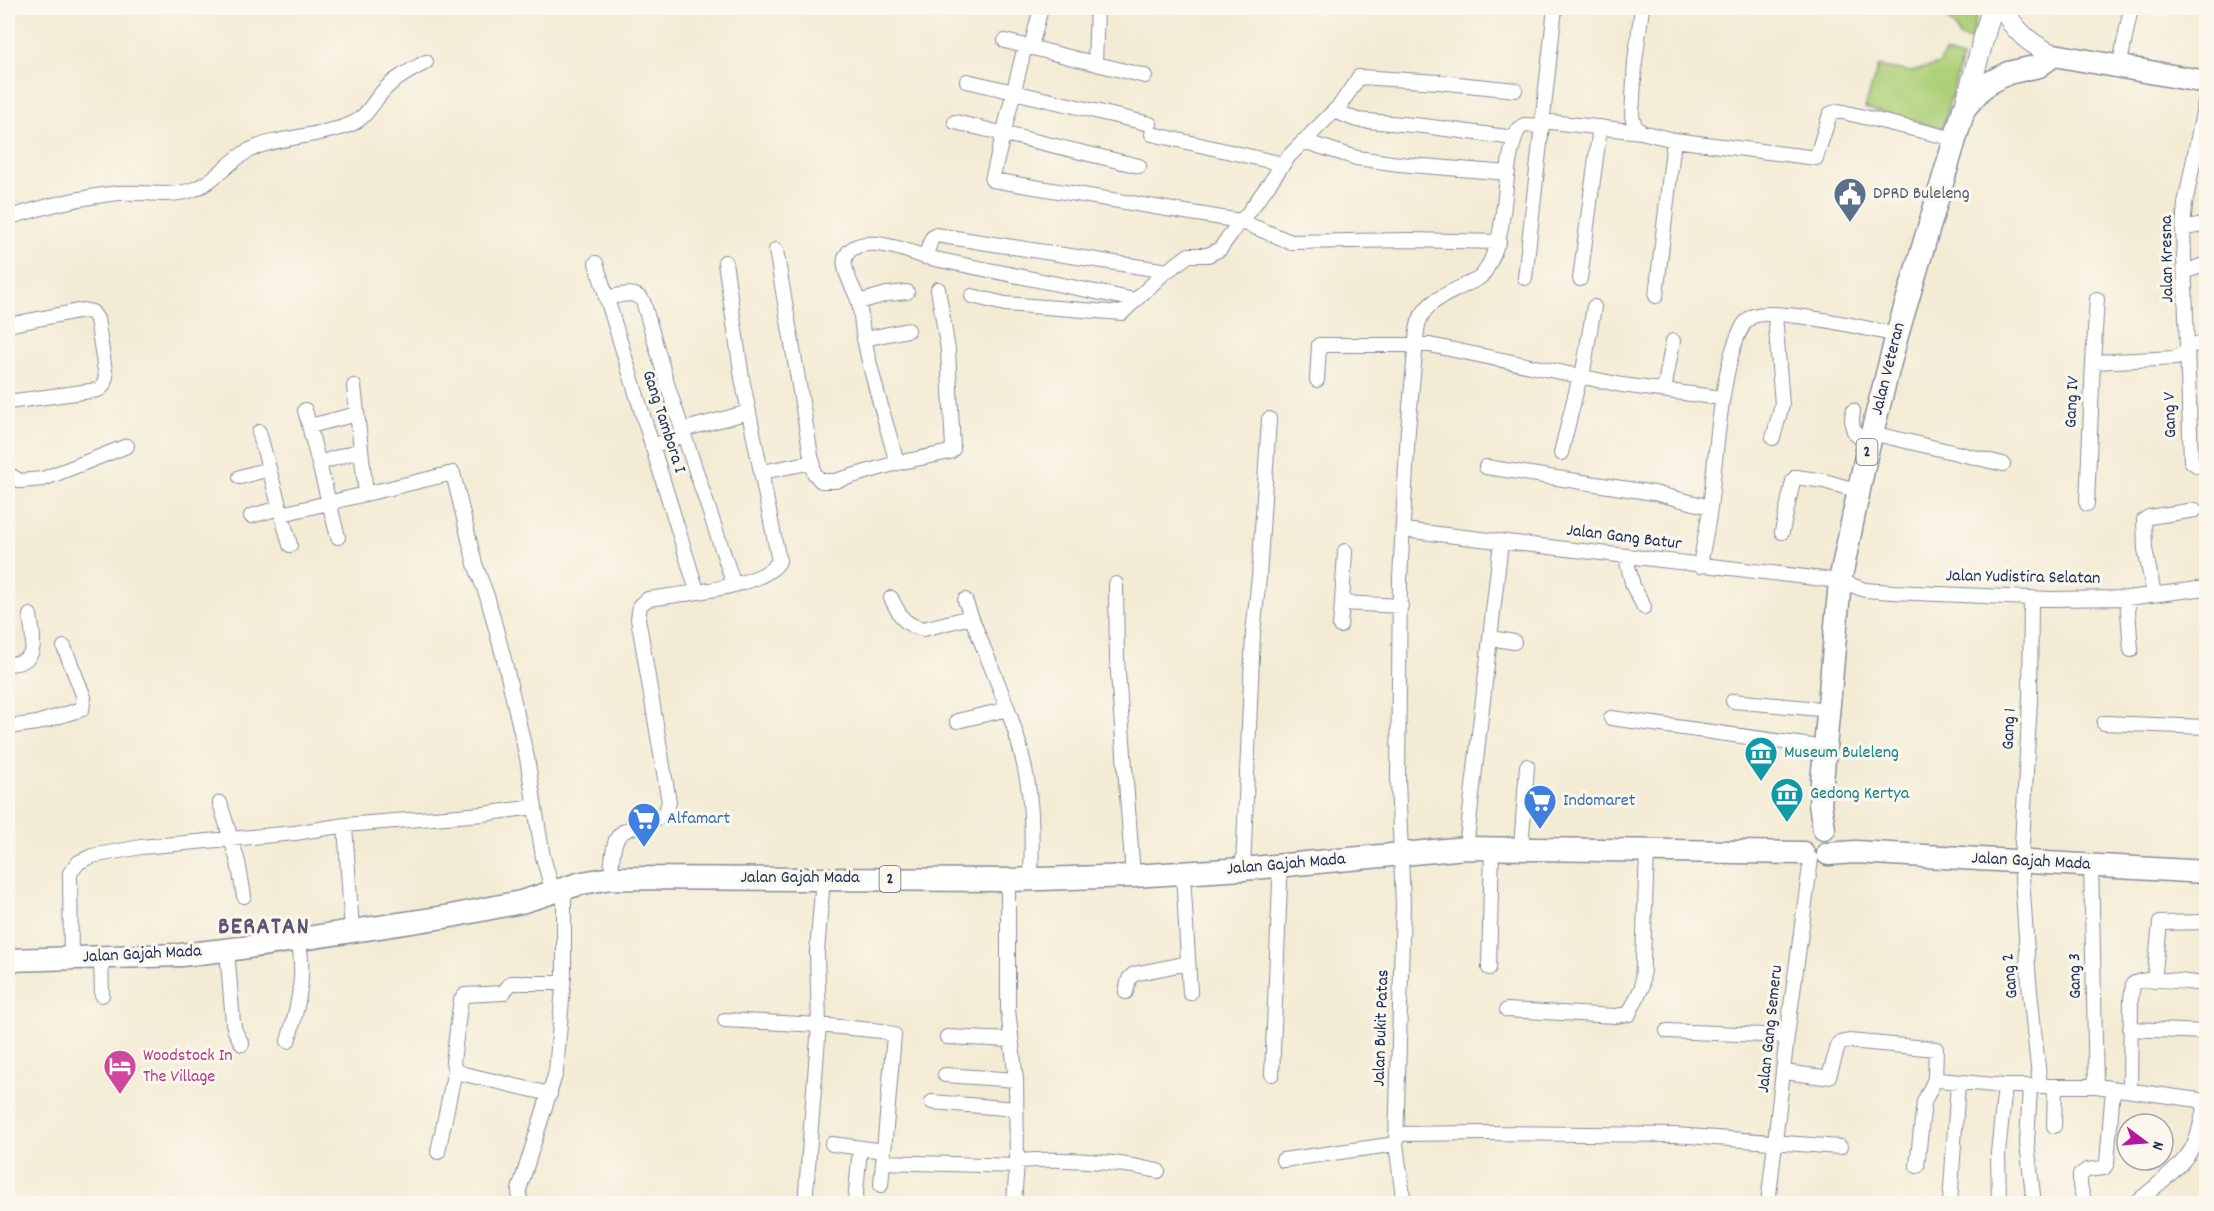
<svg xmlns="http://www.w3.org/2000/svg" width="2214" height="1211" viewBox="0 0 2214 1211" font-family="Dekko,sans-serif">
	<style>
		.garden { fill: #aed078; stroke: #64806b; stroke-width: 1.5 }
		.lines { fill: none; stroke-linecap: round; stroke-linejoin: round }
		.minor-casing { stroke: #878d99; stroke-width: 16 }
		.secondary-casing { stroke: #878d99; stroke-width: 22 }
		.trunk-casing { stroke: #878d99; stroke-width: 25 }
		.minor { stroke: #fff; stroke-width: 14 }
		.secondary { stroke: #fff; stroke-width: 20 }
		.trunk { stroke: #fff; stroke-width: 22 }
		.labels { text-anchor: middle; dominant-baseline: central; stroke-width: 6; stroke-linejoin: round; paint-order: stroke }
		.shield { fill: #fbf7ec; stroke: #5e6b89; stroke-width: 1.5 }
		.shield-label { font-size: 16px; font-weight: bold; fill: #1b2f5e }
		.service-label { font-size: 18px; fill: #4e5e75; stroke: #fbf7ec; text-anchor: start }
		.street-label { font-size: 18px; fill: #1b2f5e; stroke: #fbf7ec }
		.culture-label { font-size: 18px; fill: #0d838f; stroke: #fbf7ec; text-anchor: start }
		.shop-label { font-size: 18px; fill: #366cbe; stroke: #fbf7ec; text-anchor: start }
		.hotel-label { font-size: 18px; fill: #b23c85; stroke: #fbf7ec; text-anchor: start }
		.district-label { font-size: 24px; font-weight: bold; letter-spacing: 1.5px; fill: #5c5378; stroke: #fbf7ec }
	</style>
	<rect width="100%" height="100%" fill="#fbf7ec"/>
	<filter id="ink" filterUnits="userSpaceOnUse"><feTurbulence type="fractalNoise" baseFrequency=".0167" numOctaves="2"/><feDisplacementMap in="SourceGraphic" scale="12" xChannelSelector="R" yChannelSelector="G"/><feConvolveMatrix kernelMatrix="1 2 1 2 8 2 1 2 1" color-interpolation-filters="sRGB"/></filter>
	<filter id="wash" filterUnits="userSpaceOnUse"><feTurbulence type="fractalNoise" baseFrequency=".008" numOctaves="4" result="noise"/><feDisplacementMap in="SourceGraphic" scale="24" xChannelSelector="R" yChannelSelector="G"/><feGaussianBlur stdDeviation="1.35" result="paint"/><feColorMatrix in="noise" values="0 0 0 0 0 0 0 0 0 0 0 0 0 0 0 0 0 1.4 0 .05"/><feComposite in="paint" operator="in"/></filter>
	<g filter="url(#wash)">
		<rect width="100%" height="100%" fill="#f3ebd4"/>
		<path class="garden" d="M 1938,8 L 1979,8 L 1970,40 L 1959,37 C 1954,19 1945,22 1938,8 Z
			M 1945,53 L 1962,58 L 1942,129 L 1865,108 L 1878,66 L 1911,72 L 1939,64 Z"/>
	</g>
	<g filter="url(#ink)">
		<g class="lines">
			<defs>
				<path id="minor" d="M 1642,8 L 1635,61 L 1632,116 L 1635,126 L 1641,132 L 1674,140 L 1816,158 L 1830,114 L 1839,111 L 1955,139
					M 1005,41 L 1145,76
					M 1025,46 L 992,180 L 1240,221 L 1291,242 L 1409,240 L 1499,242
					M 1031,47 L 1041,8
					M 1095,63 L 1097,8
					M 2119,68 L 2131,8
					M 967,81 L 1150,124
					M 2206,97 L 2185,204 L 2183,229 L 2191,461 L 2198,466 L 2206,466
					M 1334,111 L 1357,120 L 1424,126 L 1514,138
					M 1542,121 L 1641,132
					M 955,122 L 1139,166
					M 1152,134 L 1283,164
					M 1303,141 L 1357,158 L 1399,164 L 1508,173
					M 8,218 C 45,206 80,197 119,193 C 143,191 168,198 192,190 C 213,183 228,162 248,151 C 273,137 319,137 349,125 C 366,119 372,103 384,90 C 395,78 412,70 426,62
					M 2183,229 L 2206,224
					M 776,250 L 814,473 L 821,481 L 835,481 L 897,463 L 950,452 L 953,449 L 948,350 L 938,289
					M 925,257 L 932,238 L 936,235 L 1167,271
					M 596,263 L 697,591
					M 2185,272 L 2206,264
					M 1525,278 L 1555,8
					M 1580,279 L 1600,127
					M 972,296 L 1005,304 L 1122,313 L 1163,274 L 1189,255 L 1208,255 L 1220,249 L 1240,221 L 1246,216 L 1289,156 L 1340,105 L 1359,77 L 1439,82 L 1515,90
					M 1656,296 L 1674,140
					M 606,298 C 619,296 634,289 643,301 L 669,390 L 734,585
					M 859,302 L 887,294 L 907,292
					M 8,325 L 83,310 L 92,312 L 97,319 L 106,377 L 103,386 L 98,390 L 8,402
					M 864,339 L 908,330
					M 2188,345 L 2206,344
					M 2093,362 L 2097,299
					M 1582,377 L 1594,307
					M 1317,380 L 1319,345 L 1430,345 L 1622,385 L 1722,398
					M 354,386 L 366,494
					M 1664,390 L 1673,341
					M 305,410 L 338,537
					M 1853,411 C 1850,428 1853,436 1869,443
					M 310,426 L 357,414
					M 682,430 L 749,412
					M 259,432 L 290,545
					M 1872,433 L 2003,464
					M 1773,438 L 1782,405 L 1775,315
					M 652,446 L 684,435
					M 1561,453 L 1580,376
					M 319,463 L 361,450
					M 897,463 C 886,422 872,380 864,338 C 861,325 862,310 857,297 C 853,287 839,265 847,254 C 862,233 906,250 925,257 L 1135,300
					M 1486,467 L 1654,493 L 1710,507
					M 762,472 L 813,462
					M 8,474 L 20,481 L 43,479 L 127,446
					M 240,477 L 269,469
					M 2087,504 L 2093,362 L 2176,358 L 2187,351
					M 282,514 L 453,473 L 475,564 L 488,599 L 505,663 L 527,758 L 543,857 L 553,892
					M 251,516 L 280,508
					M 1404,530 L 1840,581 L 1865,590 L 1893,592 L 2050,599 L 2127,598 L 2206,588
					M 1782,532 L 1793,481 L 1796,477 L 1824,481 L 1859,491
					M 1626,558 L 1633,586 L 1644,607
					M 1700,566 C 1703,546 1708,527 1710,507 C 1715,473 1722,329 1753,316 C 1775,307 1870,329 1897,335
					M 1116,584 L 1117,659 L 1133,876
					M 2154,594 L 2145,549 L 2144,520 L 2149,517 L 2195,510
					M 891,598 C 900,615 902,624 923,629 L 971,617
					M 2031,598 L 2030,700 L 2021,862 L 2029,982 L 2040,1086
					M 2127,598 L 2131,650
					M 965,600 C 985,656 1013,710 1025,769 C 1033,805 1032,842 1031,879
					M 1342,603 L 1345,551
					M 1340,626 L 1342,603 L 1401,606
					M 1491,638 L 1514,642
					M 8,664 C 41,663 33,639 30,615
					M 1733,701 L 1830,710
					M 1611,718 L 1827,748
					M 957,721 L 1008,709
					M 2104,723 L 2206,727
					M 8,727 L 37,723 L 82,709 L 84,697 L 64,647
					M 220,803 L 238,862 L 244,896
					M 345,825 L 352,931
					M 1466,848 L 1501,542
					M 1521,848 L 1527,766
					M 2091,865 L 2096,1086
					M 1243,869 L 1253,633 L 1259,577 L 1269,419
					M 1183,874 L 1190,993
					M 611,878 C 613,817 622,838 665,814 L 669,802 L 641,635 L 638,619 L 640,605 L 648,599 C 678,594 764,588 779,561 L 742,378 L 725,262
					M 1008,880 L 1008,1010 L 1016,1080 L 1017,1161 L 1014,1204
					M 227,950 L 233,1023 L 235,1031 L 242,1044
					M 101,958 L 102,995
					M 71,959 L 70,873 L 79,862 L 92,856 L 141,847 L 295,833 L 345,825 L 483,814 L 533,807
					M 1489,968 L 1492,848
					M 2154,981 L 2160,923 L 2206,922
					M 1126,992 L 1129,979 L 1134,974 L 1188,963
					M 1507,1010 L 1615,1016 L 1629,1014 L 1642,987 L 1647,851
					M 725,1020 L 819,1025 L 882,1031 L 894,1035 L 881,1185
					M 2130,1029 L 2206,1032
					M 1667,1031 L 1787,1036
					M 947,1037 L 1011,1040
					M 288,1041 C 298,1007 306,974 298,939
					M 1784,1072 L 1824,1077 L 1829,1076 L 1839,1043 L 1849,1041 L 1936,1049 L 1935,1079 L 1939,1080 L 2005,1086 L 2096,1086 L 2206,1101
					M 1272,1074 L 1280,884 L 1278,865
					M 945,1075 L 1016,1080
					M 2030,1086 L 2027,1143 L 2034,1204
					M 2130,1090 L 2131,999 L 2133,984 C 2145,975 2191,983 2206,984
					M 550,1094 L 464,1074 L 455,1070 L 453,1062 L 460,1006 L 461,1000 L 465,995 L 503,993 L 511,983 L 563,983
					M 932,1102 L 1016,1109
					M 2054,1126 L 2055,1086
					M 1396,1134 L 1483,1133 L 1675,1135 L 1840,1147
					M 832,1144 L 884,1151
					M 438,1152 L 455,1070
					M 1283,1160 L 1396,1144
					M 1017,1161 C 1065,1158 1110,1160 1158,1171
					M 883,1162 L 1016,1166
					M 1917,1166 L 1924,1102 L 1935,1079
					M 524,1204 L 520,1201 L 519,1190 L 556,1072 L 564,975 L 564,889
					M 805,1204 L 819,1025 L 817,952 L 823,878
					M 855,1204 L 860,1148
					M 1404,1204 L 1396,1144 L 1403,905 L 1398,780 L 1400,579 L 1408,430 L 1417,330 C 1421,301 1447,295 1469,283 C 1475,281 1481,278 1484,273 C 1512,229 1499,176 1518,130 L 1524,125 L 1542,126
					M 1768,1204 L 1787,1036 L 1811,859
					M 1950,1204 L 1958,1082
					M 1999,1204 L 1998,1153 L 2005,1086
					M 2085,1204 L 2080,1186 L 2080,1175 L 2087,1170 L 2104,1168 L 2107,1163 L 2113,1088
					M 2135,1204 C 2152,1188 2173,1175 2187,1156 C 2199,1141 2202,1117 2206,1099"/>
				<path id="secondary" d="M 2004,8 C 2012,30 2033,46 2054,55
					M 1965,106 L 1992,8"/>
				<path id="trunk" d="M 1824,829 L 1820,804 L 1840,581 L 1866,456 L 1897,335 L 1964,109 L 1981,89 L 1991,82 L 2008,73 L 2039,66 L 2054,55 L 2206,82
					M 1828,854 L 1855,852 L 2206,872
					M 8,960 L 181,955 L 242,948 L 451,916 L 521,902 L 582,883 L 611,878 L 1008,880 L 1133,876 L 1243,869 L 1466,848 L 1803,853"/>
			</defs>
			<use href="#minor" class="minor-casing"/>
			<use href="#secondary" class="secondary-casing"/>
			<use href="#trunk" class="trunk-casing"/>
			<use href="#minor" class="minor"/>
			<use href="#secondary" class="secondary"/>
			<use href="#trunk" class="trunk"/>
		</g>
	</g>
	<defs>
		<symbol id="civic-pin" viewBox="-11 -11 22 30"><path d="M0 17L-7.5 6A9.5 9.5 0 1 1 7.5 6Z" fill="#5c6f8a" stroke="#fbf7ec"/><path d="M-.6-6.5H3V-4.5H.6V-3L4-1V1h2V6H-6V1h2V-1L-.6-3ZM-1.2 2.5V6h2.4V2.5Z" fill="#fff"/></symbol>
		<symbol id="museum-pin" viewBox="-11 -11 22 30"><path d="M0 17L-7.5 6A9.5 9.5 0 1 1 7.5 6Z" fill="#0f9aa8" stroke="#fbf7ec"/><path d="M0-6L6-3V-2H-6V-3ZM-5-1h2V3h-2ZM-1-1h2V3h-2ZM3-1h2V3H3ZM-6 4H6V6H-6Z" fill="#fff"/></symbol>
		<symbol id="supermarket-pin" viewBox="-11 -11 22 30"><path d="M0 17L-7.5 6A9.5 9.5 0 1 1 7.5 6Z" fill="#3f7fe0" stroke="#fbf7ec"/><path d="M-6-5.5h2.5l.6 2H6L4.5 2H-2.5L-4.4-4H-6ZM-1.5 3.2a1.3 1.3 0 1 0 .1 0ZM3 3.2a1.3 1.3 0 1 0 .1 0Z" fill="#fff"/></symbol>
		<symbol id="hotel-pin" viewBox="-11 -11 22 30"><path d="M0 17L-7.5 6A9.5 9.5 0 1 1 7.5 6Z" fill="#d1479c" stroke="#fbf7ec"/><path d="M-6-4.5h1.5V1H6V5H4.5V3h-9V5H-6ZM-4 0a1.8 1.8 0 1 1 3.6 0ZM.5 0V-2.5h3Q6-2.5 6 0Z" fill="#fff"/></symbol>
	</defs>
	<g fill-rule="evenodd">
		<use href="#civic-pin" x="1831" y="175" width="38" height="52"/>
		<use href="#museum-pin" x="1742" y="734" width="38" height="52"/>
		<use href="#museum-pin" x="1768" y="775" width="38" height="52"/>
		<use href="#supermarket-pin" x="1521" y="782" width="38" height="52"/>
		<use href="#supermarket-pin" x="625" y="800" width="38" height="52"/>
		<use href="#hotel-pin" x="101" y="1047" width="38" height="52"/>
	</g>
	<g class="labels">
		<g class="shield">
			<rect x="1856.5" y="439" width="21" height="26" rx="4.5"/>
			<rect x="879.5" y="866" width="21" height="26" rx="4.5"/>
		</g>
		<g class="shield-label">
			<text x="1867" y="452">2</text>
			<text x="890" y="879">2</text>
		</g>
		<g class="service-label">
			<text x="1873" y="194">DPRD Buleleng</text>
		</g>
		<g class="street-label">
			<text transform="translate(2168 259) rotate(-91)">Jalan Kresna</text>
			<text transform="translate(1889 369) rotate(-76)">Jalan Veteran</text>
			<text transform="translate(2073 402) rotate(-87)">Gang IV</text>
			<text transform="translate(2171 415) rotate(-92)">Gang V</text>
			<text transform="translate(663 422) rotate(72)">Gang Tambora I</text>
			<text transform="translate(1624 538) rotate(7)">Jalan Gang Batur</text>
			<text transform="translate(2023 578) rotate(1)">Jalan Yudistira Selatan</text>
			<text transform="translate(2010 729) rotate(-87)">Gang 1</text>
			<text transform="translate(2031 862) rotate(3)">Jalan Gajah Mada</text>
			<text transform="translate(1286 865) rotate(-5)">Jalan Gajah Mada</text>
			<text x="800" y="878">Jalan Gajah Mada</text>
			<text transform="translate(142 955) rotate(-3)">Jalan Gajah Mada</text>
			<text transform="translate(2011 976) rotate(-96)">Gang 2</text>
			<text transform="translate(2076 976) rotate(-91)">Gang 3</text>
			<text transform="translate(1382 1028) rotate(-88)">Jalan Bukit Patas</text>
			<text transform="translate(1771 1029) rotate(-84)">Jalan Gang Semeru</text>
		</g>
		<g class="culture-label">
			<text x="1784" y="753">Museum Buleleng</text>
			<text x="1810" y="794">Gedong Kertya</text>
		</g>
		<g class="shop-label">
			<text x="1563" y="801">Indomaret</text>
			<text x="667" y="819">Alfamart</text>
		</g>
		<g class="hotel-label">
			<text x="143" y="1056">Woodstock In<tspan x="143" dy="21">The Village</tspan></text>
		</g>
		<g class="district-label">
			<text x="264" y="928">BERATAN</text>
		</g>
	</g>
	<rect width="2214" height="1211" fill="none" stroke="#fbf7ec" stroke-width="30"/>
	<g transform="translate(2145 1142) rotate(106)"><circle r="28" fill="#fbf7ec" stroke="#a1a7b3" stroke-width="1.5"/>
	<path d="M0-4.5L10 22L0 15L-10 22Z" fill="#b5179e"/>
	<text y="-9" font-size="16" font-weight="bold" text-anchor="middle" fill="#1b2f5e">N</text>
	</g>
</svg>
